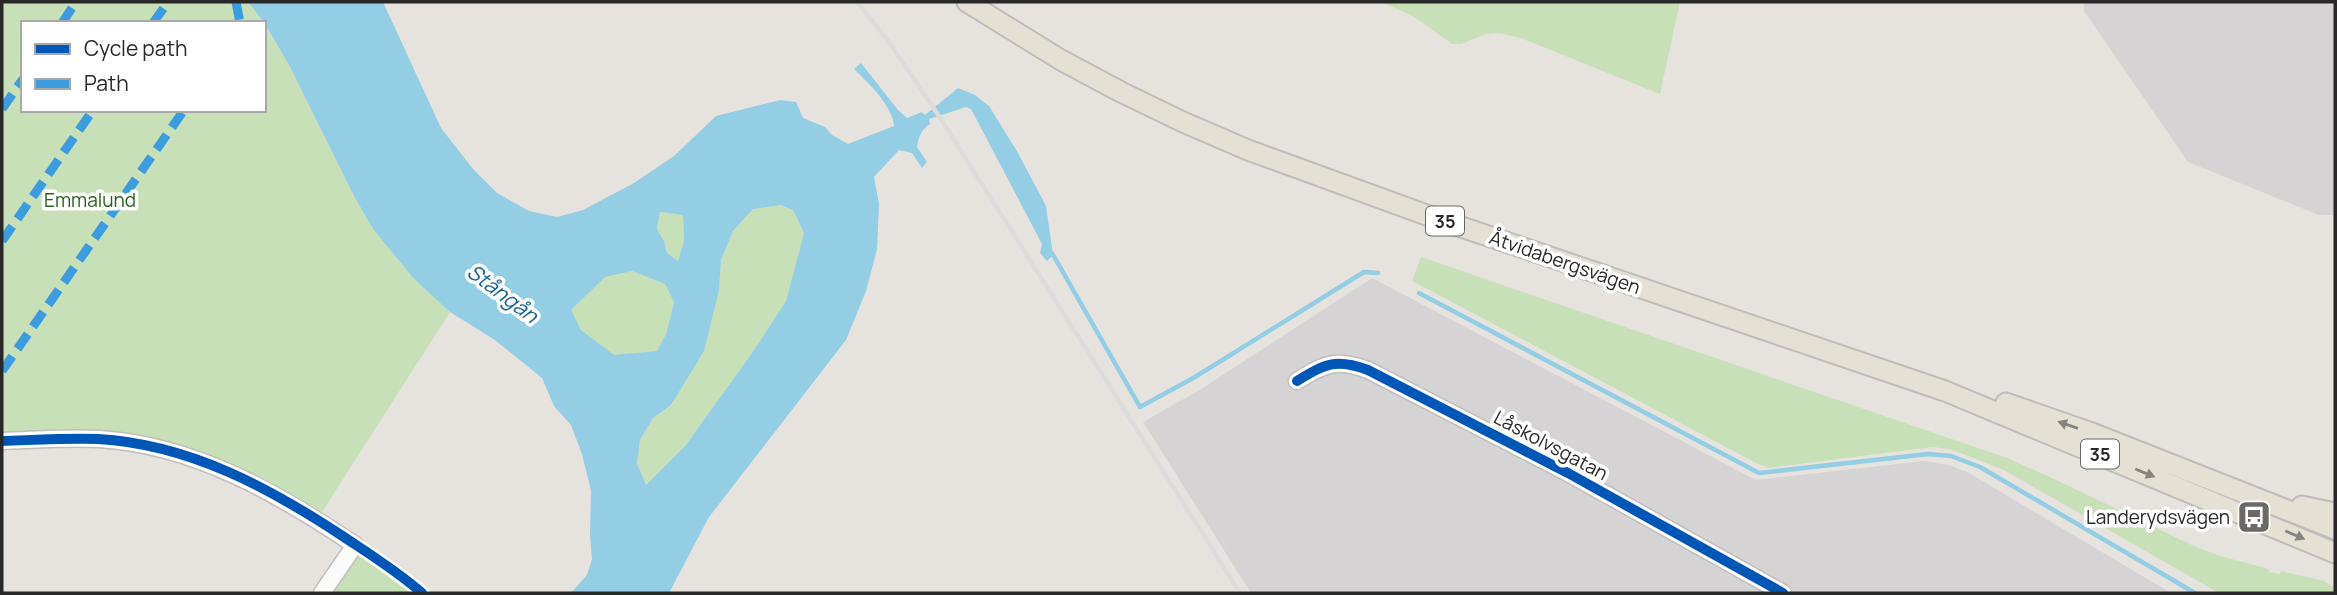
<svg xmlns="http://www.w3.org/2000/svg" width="2337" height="595" viewBox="0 0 2337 595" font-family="Manrope,sans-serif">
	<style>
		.industrial { fill: #d6d3d5 }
		.green { fill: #c8e0b8 }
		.water { fill: #93cee5; fill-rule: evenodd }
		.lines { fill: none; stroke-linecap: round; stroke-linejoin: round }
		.stream { stroke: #93cee5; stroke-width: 4.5 }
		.minor-casing { stroke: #c0bebf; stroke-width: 19 }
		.major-casing { stroke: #bfbdbc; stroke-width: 23 }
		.minor { stroke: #fbfbfa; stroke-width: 16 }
		.major { stroke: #e4e0d3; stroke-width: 19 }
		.rail { stroke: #dddcdd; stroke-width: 4.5 }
		.quiet { stroke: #3d9ce0; stroke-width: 9; stroke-dasharray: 18 9; stroke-linecap: butt }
		.cycleway-casing { stroke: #fff; stroke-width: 15 }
		.cycleway { stroke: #0057b8; stroke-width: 10 }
		.oneway { fill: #86847e }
		.labels { text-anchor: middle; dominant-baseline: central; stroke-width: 7; stroke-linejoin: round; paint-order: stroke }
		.shield { fill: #fff; stroke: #686868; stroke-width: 2 }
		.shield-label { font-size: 18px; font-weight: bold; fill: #282828 }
		.park-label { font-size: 19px; fill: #29601c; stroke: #fff }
		.street-label { font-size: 19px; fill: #282828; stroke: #fff }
		.poi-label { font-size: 19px; fill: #282828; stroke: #fff; text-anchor: end }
		.water-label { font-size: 21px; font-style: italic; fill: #136391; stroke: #fff }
	</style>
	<rect width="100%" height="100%" fill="#e6e2de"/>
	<path class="industrial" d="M 2084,2 L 2335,2 L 2335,215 L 2319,215 L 2188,162 L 2084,11 Z
		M 1372,278 L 1756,480 L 1924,461 L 1949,465 L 1969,473 L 2171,593 L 1251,593 L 1143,422 L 1198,391 Z"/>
	<path class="green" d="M 2,2 L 248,2 L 263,23 L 23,23 L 23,110 L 264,110 L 264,25 L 289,65 L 355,198 L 373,229 L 414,279 L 450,312 L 322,512 L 262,478 L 189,449 L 2,435 Z
		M 1381,2 L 1680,2 L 1660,94 L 1521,38 L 1499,33 L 1486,34 L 1461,44 L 1452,44 L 1413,16 Z
		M 781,205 L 793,210 L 804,233 L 786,301 L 752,353 L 685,446 L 646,485 L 637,463 L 640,440 L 653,418 L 672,405 L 719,290 L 721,260 L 733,231 L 753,209 Z
		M 660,212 L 683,214 L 684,241 L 678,261 L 667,253 L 664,241 L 657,229 Z
		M 1421,257 L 2007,458 L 2050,477 L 2194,546 L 2220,556 L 2269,569 L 2269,572 L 2280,574 L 2281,571 L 2324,581 L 2335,588 L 2335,593 L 2219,593 L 2004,470 L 1950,449 L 1932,447 L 1769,468 L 1756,463 L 1412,281 Z
		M 632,271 L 665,284 L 674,301 L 666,334 L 657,351 L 614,356 L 581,330 L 571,310 L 605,276 Z
		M 361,553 L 413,589 L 417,593 L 332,593 Z"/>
	<path class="water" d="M 248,2 L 383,2 L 441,128 L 473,169 L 497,193 L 529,211 L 557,217 L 583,210 L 634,183 L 674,156 L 716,116 L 780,100 L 796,102 L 803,118 L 825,127 L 832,135 L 848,144 L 894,126 C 894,108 867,81 854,69 L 861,63 L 898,110 L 907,118 L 922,112 L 925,115 L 958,88 L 975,95 L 989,106 L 1018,153 L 1046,206 L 1053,255 L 1047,261 L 1040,253 L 1042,244 L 971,109 L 966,107 L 929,119 L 930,124 C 921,130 919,136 917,147 L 927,162 L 922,168 L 912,153 L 899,150 L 874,177 L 879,204 L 877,249 L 866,291 L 846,340 L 709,517 L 669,593 L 571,593 L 587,575 L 592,559 L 590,536 L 591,491 L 582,454 L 571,425 L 554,406 L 542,378 L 495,340 L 450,312 L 414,279 L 373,229 L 355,198 L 289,65 L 264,23 ZM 781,205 L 793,210 L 804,233 L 786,301 L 752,353 L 685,446 L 646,485 L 637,463 L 640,440 L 653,418 L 671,405 L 704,351 L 719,290 L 721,260 L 733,231 L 753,209 ZM 660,212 L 683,215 L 684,241 L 678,261 L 667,253 L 664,241 L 657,229 ZM 632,271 L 665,284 L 674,302 L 666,334 L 657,351 L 614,355 L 581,330 L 571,310 L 605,277 Z"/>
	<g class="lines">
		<path class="stream" d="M 1052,253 L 1140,407 L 1195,377 L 1364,272 L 1378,273
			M 1419,293 L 1759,473 L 1928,454 L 1951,456 L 1980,467 L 2195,593"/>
		<defs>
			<path id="minor" d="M 1297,381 C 1325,364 1335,358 1368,370 L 1568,473 L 1783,593
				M 2,441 C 34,440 67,437 99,439 C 195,445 277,493 355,545 L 322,593"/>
			<path id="major" d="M 967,2 L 1061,60 L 1121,92 L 1183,122 L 1248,150 L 1432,217 L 1945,391 L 2335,553
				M 2006,403 L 2092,433 L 2335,529
				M 2302,506 L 2335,513"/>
		</defs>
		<use href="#minor" class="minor-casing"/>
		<use href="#major" class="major-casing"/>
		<use href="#minor" class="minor"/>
		<use href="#major" class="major"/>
		<path class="rail" d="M 857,2 L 889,42 L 939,116 L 1240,593"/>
		<path class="quiet" d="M 236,2 L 240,23
			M 62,23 L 76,2
			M 153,23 L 168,2
			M 2,109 L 23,79
			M 2,241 L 93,110
			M 2,371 L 184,110"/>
		<defs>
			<path id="cycleway" d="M 1297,381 C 1325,364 1335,358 1368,370 L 1568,473 L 1783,593
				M 2,441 C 34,440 66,438 98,439 C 189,444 270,488 344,537 C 371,555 398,572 422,593"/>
		</defs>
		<use href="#cycleway" class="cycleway-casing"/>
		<use href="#cycleway" class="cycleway"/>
	</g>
	<defs><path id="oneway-solid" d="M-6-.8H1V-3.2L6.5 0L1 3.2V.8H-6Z" transform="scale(1.75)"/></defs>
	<g class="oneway">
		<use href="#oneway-solid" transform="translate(2068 425) rotate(-161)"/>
		<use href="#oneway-solid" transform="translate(2145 473) rotate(22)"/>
		<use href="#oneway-solid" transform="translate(2295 535) rotate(23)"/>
	</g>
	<defs>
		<symbol id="bus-square" viewBox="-11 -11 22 22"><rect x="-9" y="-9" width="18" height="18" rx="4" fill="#6a6968" stroke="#fff"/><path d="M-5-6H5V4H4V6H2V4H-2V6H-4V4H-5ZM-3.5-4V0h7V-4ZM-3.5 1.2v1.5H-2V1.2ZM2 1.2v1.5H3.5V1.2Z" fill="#fff"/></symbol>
	</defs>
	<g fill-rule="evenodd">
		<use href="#bus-square" x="2235" y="498" width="38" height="38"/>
	</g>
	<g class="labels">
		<g class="shield">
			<rect x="1426" y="206.5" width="38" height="29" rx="5"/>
			<rect x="2081" y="439.5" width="38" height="29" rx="5"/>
		</g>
		<g class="shield-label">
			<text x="1445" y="221">35</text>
			<text x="2100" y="454">35</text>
		</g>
		<g class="park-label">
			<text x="90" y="200">Emmalund</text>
		</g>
		<g class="street-label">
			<text transform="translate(1565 262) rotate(19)">Åtvidabergsvägen</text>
			<text transform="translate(1551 445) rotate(28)">Låskolvsgatan</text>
		</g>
		<g class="poi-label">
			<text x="2230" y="517">Landerydsvägen</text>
		</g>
		<g class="water-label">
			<text transform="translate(503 293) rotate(37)">Stångån</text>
		</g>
	</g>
	<rect width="2337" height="595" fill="none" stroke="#282828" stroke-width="7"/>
	<rect x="21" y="21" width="245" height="91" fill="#ffffff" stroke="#a9a9a9" stroke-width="2"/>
	<rect x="35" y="44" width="35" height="10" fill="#0057b8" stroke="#a9a9a9" stroke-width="2"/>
	<text x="84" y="56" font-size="21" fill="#282828">Cycle path</text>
	<rect x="35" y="79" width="35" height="10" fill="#3d9ce0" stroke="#a9a9a9" stroke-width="2"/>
	<text x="84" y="91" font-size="21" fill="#282828">Path</text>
</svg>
